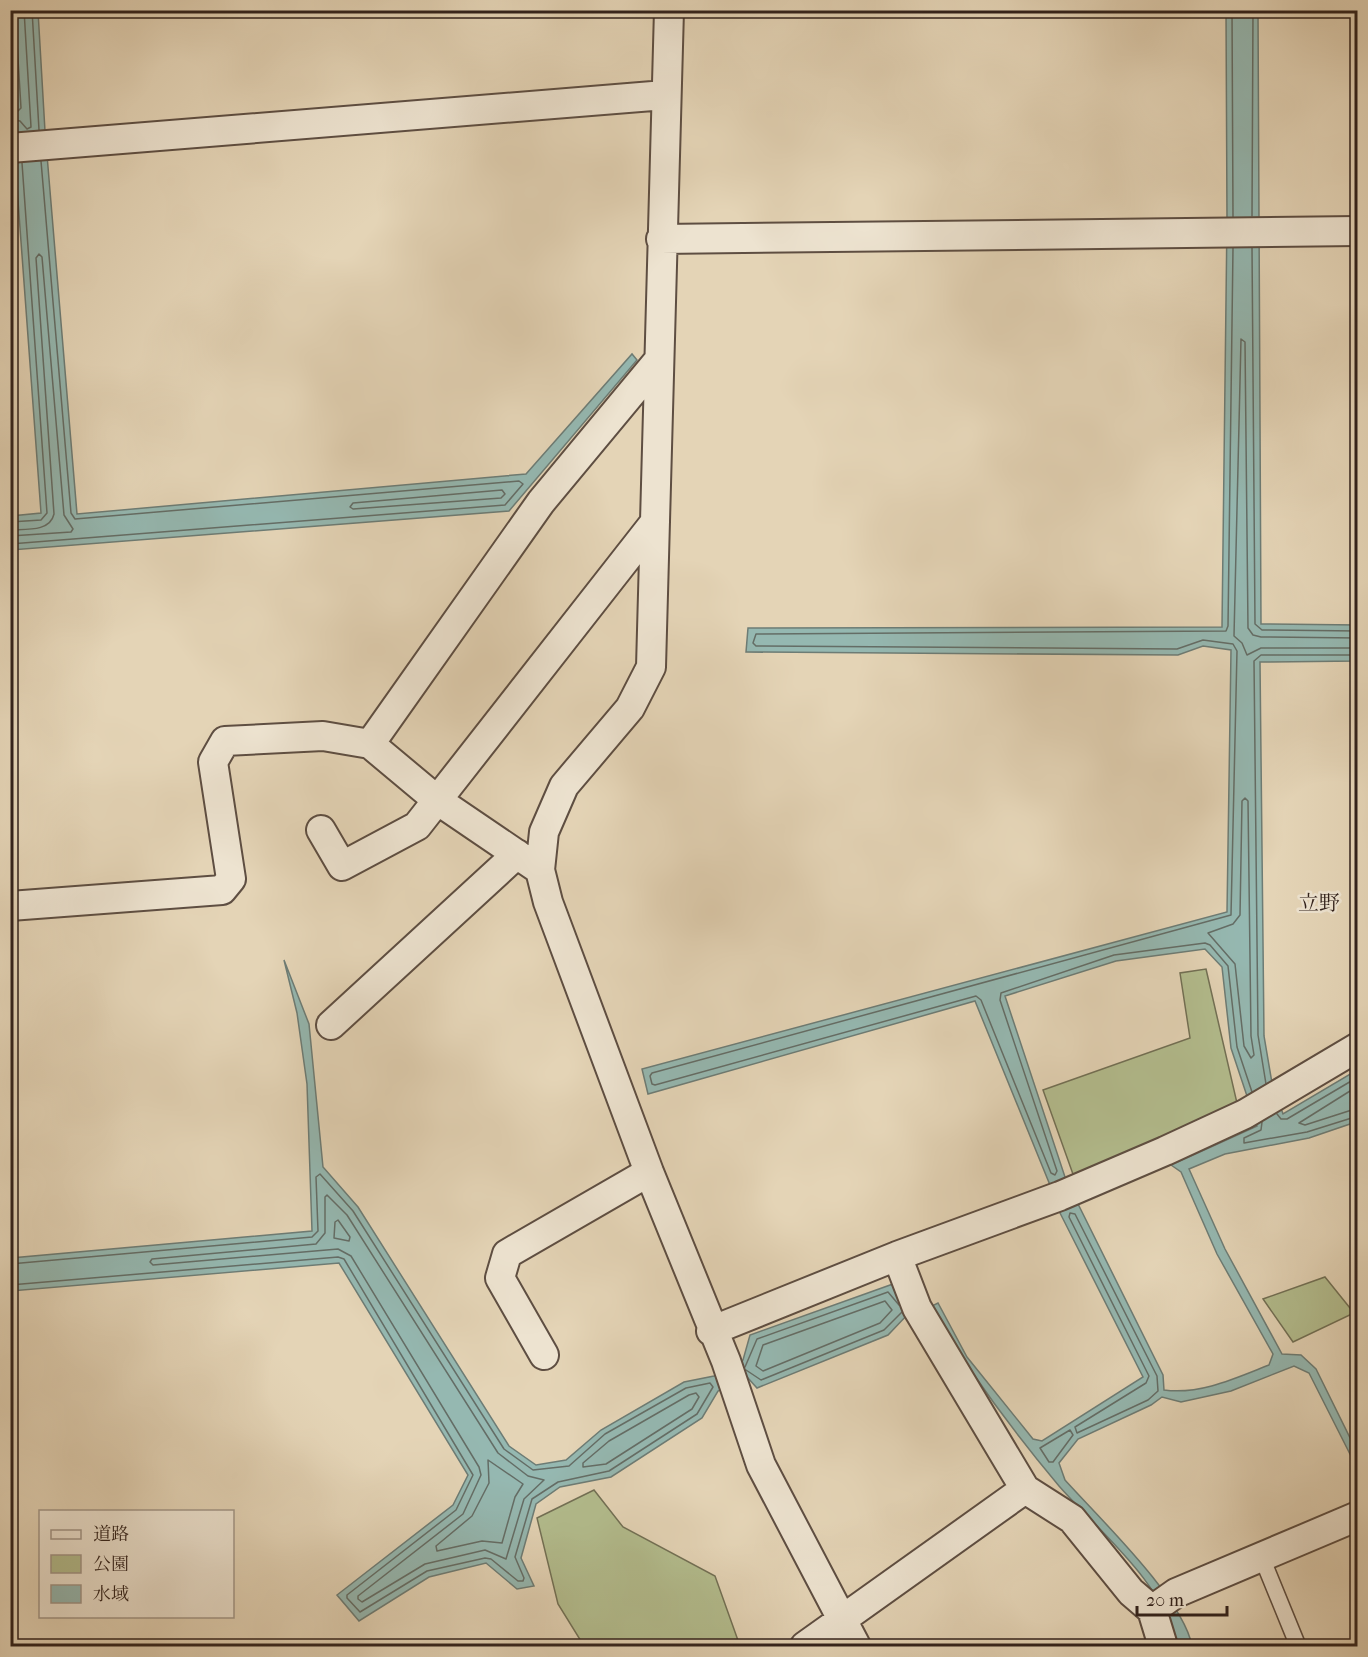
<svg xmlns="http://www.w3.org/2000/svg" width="1368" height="1657" viewBox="0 0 1368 1657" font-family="'IM FELL French Canon','Noto Serif JP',serif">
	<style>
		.green { fill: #b3bd8e; stroke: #727055; stroke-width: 1.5 }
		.water { fill: #95b8b1; stroke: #6d7c75; stroke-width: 1.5 }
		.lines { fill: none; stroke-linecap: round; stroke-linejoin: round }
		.shore { stroke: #646d66; stroke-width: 1.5 }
		.lane-casing { stroke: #5e4e42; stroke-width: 18 }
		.street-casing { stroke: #5e4e42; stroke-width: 32 }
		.lane { stroke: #ede3d0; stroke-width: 15 }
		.street { stroke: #ede3d0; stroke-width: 28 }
		.labels { text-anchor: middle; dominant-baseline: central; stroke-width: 5; stroke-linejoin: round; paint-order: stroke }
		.neighbourhood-label { font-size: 21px; fill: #32221c; stroke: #ede3d0 }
	</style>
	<rect width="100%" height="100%" fill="#e4d4b6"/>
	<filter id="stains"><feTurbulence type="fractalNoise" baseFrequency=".00333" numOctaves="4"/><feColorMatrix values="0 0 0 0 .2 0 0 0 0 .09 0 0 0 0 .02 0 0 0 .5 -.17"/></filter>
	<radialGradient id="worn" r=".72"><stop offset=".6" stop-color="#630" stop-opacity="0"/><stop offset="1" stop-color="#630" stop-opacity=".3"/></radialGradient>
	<path class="green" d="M 1206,969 L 1237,1103 L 1074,1177 L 1043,1090 L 1190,1038 L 1180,973 Z
		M 1325,1277 L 1354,1313 L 1293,1342 L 1263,1299 Z
		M 594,1490 L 623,1527 L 715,1576 L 740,1646 L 584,1646 L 558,1604 L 537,1518 Z"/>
	<path class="water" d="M 11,11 L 38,11 L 45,131 L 77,514 L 526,474 L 632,354 L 637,360 L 509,511 L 11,550 L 11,516 L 41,513 L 13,133 Z
		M 1226,11 L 1258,11 L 1261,624 L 1358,625 L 1357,661 L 1260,662 L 1264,1036 L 1272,1083 L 1283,1114 L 1357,1070 L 1357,1124 L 1356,1122 L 1309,1138 L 1225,1154 L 1189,1169 L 1225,1249 L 1282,1354 L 1301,1355 L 1316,1369 L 1357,1452 L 1357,1468 L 1309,1373 L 1294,1366 L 1231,1391 L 1181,1402 L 1162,1397 L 1151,1405 L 1078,1439 L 1059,1463 L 1065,1480 C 1099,1518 1183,1598 1192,1646 L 1177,1646 C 1162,1580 1102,1535 1059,1486 C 1012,1430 968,1370 930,1307 L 938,1303 L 967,1357 L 1033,1439 L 1042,1441 L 1143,1377 L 1059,1211 L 1078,1204 L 1163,1375 L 1164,1390 C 1200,1395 1236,1378 1269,1365 L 1273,1354 L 1217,1254 L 1181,1172 L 1171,1165 L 1257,1126 L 1231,1048 L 1222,967 L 1205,949 L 1116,961 L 1005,996 L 1066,1180 L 1050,1185 L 975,1001 L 648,1094 L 642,1069 L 1227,912 L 1231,650 L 1203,646 L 1178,655 L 746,652 L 748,628 L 1222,627 L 1227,219 Z
		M 284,960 L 309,1024 L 323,1167 L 358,1207 L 509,1446 L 536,1465 L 566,1460 L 601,1430 L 684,1382 L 714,1376 L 743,1360 L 750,1335 L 893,1284 L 910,1312 L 888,1335 L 757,1388 L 747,1377 L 718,1391 L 702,1418 L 611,1477 L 560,1487 L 536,1504 L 521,1558 L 534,1586 L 517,1589 L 486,1563 L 429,1577 L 359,1621 L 337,1595 L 453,1505 L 468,1475 L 339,1263 L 11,1291 L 11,1258 L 312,1231 L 307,1084 L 297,1013 Z"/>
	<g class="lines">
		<path class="shore" d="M 32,10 L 39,130
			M 1232,10 L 1233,217
			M 10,110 L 18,111 L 21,108 L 15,10
			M 10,119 L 20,121 L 27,129 L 31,127 L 24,10
			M 1252,216 L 1253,10
			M 1233,248 L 1228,626 L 1226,631 L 756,634 L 753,643 L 756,646 L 1177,649 L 1203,640 L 1233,644 L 1237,651 L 1231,915 L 652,1073 L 650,1076 L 652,1084 L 655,1085 L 976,996 L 981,1000 L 1051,1173 L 1055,1175 L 1057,1171 L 1000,1000 L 1001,993 L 1114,955 L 1205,943 L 1210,945 L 1228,966 L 1237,1047 L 1252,1092
			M 1252,248 L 1255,624 L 1262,630 L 1358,631
			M 502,490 L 505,494 L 501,498 L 353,509 L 350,507 L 353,503 Z
			M 10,522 L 41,520 L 47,513 L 22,163
			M 10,530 C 26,529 50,532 54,514 L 36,258 L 39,254 L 42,257 L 64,515 L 73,529 L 71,532 L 10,536
			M 10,544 L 505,505 L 523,484 L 519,481 L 75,519 L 71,513 L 41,161
			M 1358,638 L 1261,637 L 1253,635 L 1248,628 L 1245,342 L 1241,339 L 1234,636 L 1242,643 L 1247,655 L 1261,648 L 1358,648
			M 1245,798 L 1248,801 L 1251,1036 L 1254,1055 L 1251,1058 L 1244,1046 L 1235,964 L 1208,933 L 1233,924 L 1240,915 L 1242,801 Z
			M 1266,1084 L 1258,1035 L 1254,661 L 1261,655 L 1358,655
			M 1358,1086 L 1299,1123 L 1305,1125 L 1358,1108
			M 1277,1114 L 1281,1119 L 1287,1119 L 1358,1077
			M 1262,1122 L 1261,1130 L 1244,1138 L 1244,1143 L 1307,1132 L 1358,1116
			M 327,1195 L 347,1215 L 498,1453 L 528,1476 L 544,1480 L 524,1499 L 506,1559 L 485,1550 L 425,1564 L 362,1602 L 358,1599 L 358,1596 L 463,1514 L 481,1475 L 479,1467 L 351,1256 L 338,1249 L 153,1265 L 150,1262 L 152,1259 L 316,1244 L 325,1233 L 325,1197 Z
			M 1070,1213 L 1075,1214 L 1157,1376 L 1158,1391 L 1148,1400 L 1077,1433 L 1075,1427 L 1146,1383 L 1149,1376 L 1069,1217 Z
			M 338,1220 L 350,1237 L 349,1241 L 334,1238 L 335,1222 Z
			M 10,1264 L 312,1237 L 318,1231 L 316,1177 L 320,1174 L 353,1211 L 504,1449 L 533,1470 L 569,1466 L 605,1434 L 686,1388 L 710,1383 L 713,1387 L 697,1414 L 609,1471 L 558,1482 L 532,1499 L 515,1557 L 524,1578 L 523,1581 L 518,1581 L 491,1559 L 485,1558 L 427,1571 L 360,1612 L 347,1598 L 347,1595 L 456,1510 L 473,1475 L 344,1259 L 338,1257 L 10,1285
			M 885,1301 L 892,1310 L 880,1323 L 763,1371 L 756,1366 L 763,1345 Z
			M 745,1367 L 757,1339 L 888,1292 L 899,1305
			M 746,1370 L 761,1380 L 884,1330 L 902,1312
			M 696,1393 L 699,1397 L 692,1409 L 606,1464 L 583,1467 L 583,1463 L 609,1441 L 689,1395 Z
			M 1070,1430 L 1073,1435 L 1053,1462 L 1049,1462 L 1040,1448 Z
			M 488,1460 L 523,1484 L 515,1497 L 502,1543 L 482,1541 L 437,1551 L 436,1546 L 472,1516 L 489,1483 Z"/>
		<defs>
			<path id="lane" d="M 1262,1558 L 1298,1646"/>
			<path id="street" d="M 669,10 L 651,667 L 630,708 L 564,786 L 544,832 L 540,870 L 548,902 L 649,1172 L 726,1361 L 761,1465 L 856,1646
				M 10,148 L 665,95
				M 661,239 L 1358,231
				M 370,744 L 541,502 L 658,361
				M 321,830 L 342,866 L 417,826 L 655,522
				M 10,906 L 222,890 L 231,879 L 213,762 L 225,741 L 323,736 L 370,744 L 437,800 L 540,870
				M 331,1025 L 517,854
				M 897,1256 L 917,1308 L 1025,1489 L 1072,1519 L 1131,1592 L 1152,1610 L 1163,1646
				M 711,1331 L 897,1256 L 1060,1196 L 1165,1151 L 1245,1114 L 1358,1047
				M 544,1355 L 500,1278 L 507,1254 L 649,1172
				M 1152,1610 L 1176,1593 L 1358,1516
				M 805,1646 L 1025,1489"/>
		</defs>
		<use href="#lane" class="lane-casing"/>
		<use href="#street" class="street-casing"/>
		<use href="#lane" class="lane"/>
		<use href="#street" class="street"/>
	</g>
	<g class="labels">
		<g class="neighbourhood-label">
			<text x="1319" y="903">立野</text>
		</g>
	</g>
	<rect width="1368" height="1657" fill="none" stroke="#e4d4b6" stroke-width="36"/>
	<rect x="12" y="12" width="1344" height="1633" fill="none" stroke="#32221c" stroke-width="3"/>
	<rect x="18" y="18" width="1332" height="1621" fill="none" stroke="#32221c" stroke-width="1.5"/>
	<rect x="39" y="1510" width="195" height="108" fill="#ede3d0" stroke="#a29688" stroke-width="1.5"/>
	<rect x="51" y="1530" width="30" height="9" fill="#ede3d0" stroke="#a29688" stroke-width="1.5"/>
	<text x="93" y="1540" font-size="18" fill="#32221c">道路</text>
	<rect x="51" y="1555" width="30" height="18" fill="#b3bd8e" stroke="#a29688" stroke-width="1.5"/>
	<text x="93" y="1570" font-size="18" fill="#32221c">公園</text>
	<rect x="51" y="1585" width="30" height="18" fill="#95b8b1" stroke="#a29688" stroke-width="1.5"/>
	<text x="93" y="1600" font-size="18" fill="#32221c">水域</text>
	<path d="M1137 1606v9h90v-9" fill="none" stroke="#32221c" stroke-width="3"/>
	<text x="1146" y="1606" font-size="18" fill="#32221c" stroke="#ede3d0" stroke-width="4.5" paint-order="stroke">20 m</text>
	<rect width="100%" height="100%" filter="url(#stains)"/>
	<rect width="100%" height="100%" fill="url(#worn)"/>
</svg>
